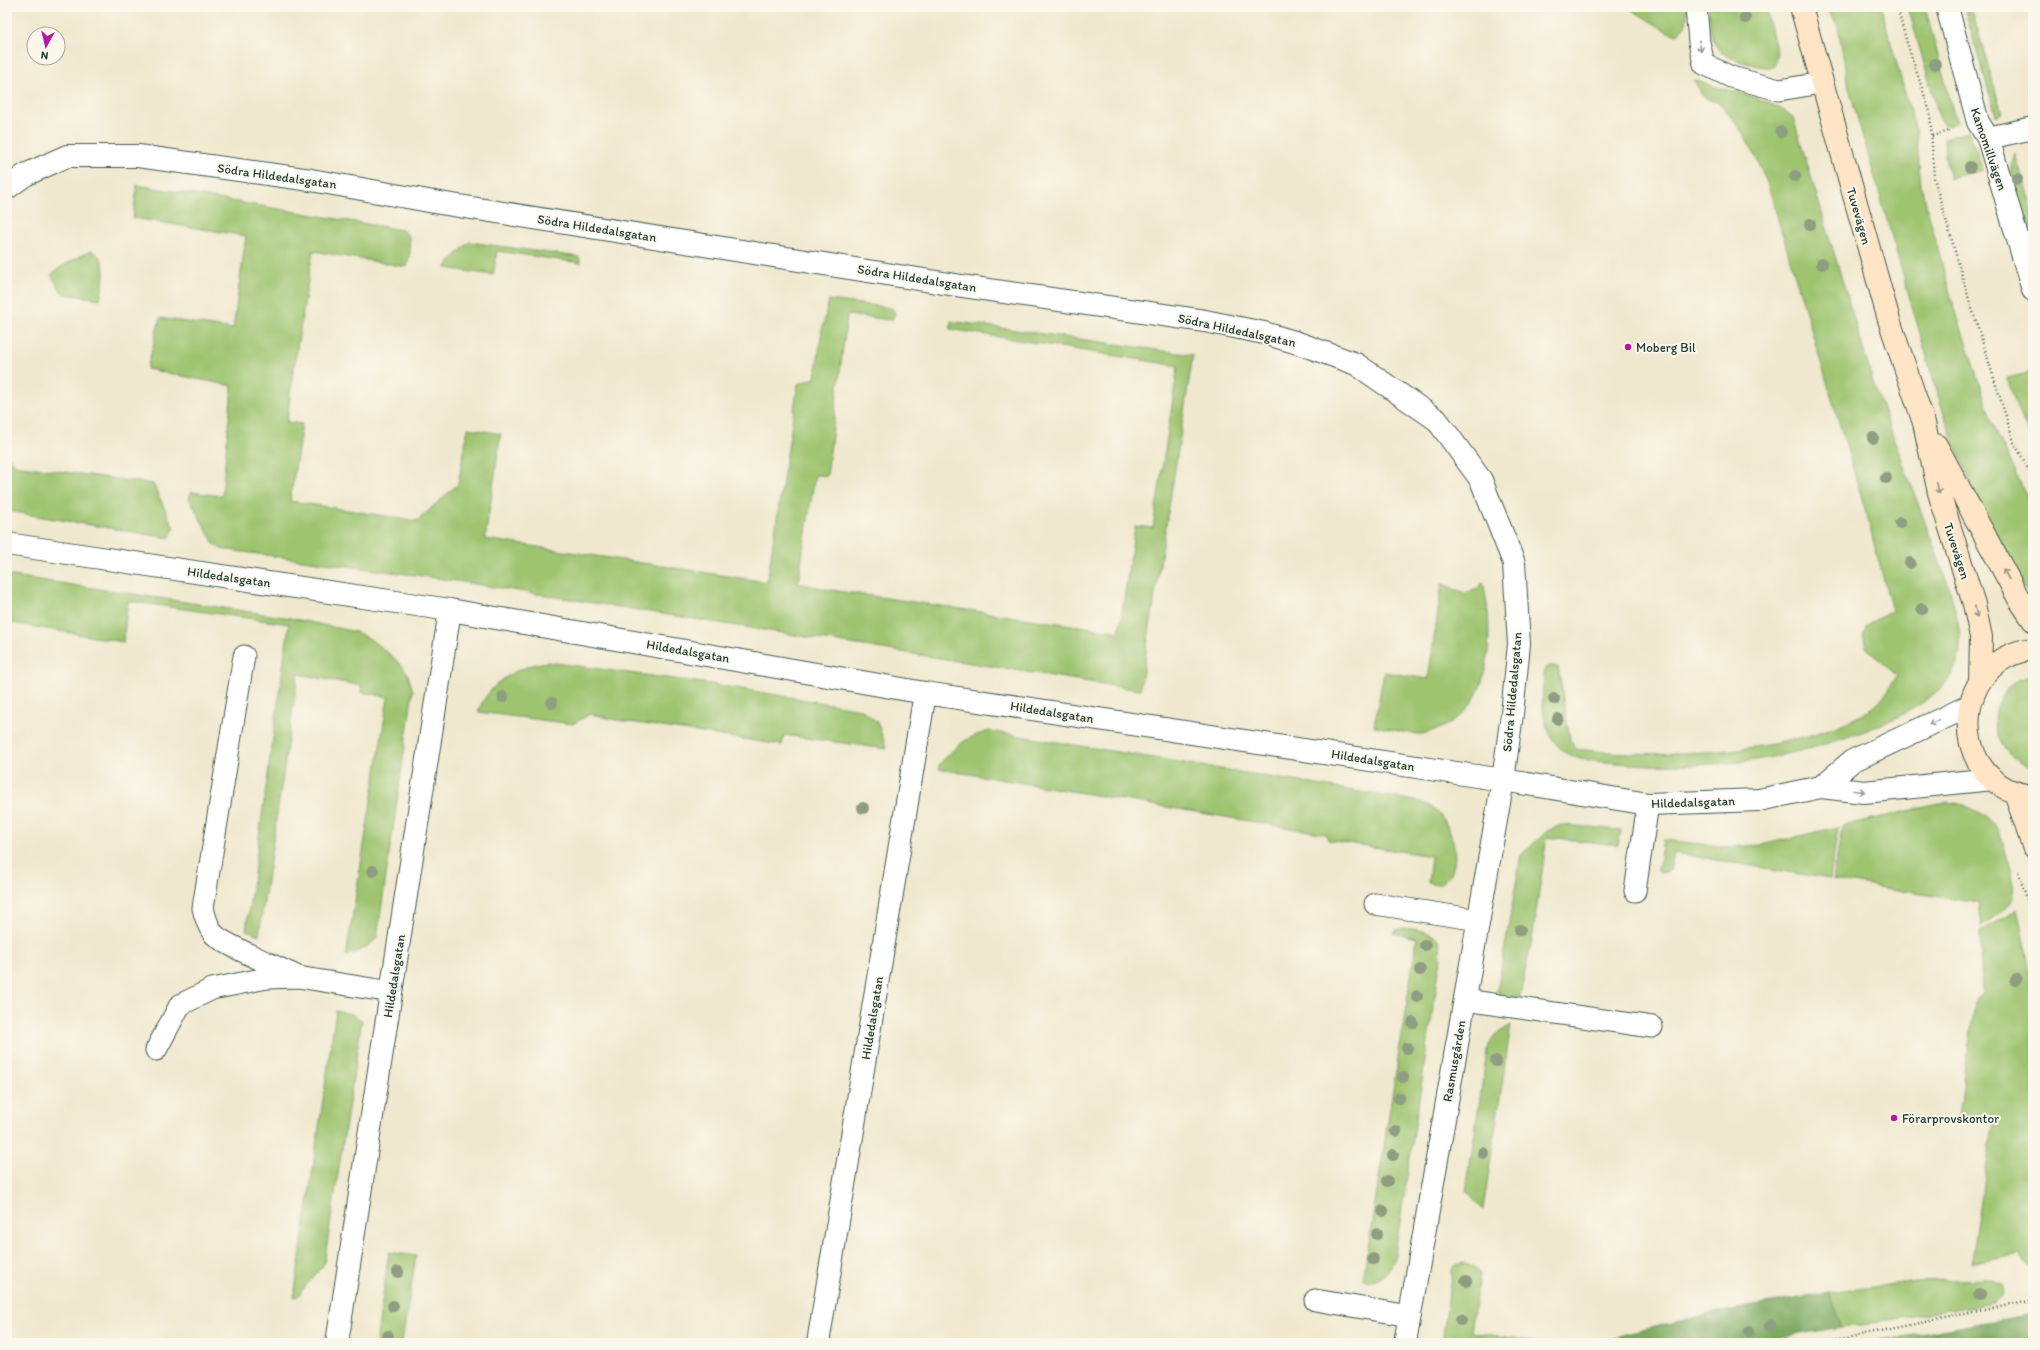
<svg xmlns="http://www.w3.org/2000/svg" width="2040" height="1350" viewBox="0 0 2040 1350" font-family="Itim,sans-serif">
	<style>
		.green { fill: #9ec46f; stroke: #5e8052 }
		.forest { fill: #7eaa62; stroke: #4e744b }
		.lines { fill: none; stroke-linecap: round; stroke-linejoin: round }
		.service-casing { stroke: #3e574b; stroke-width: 23 }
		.minor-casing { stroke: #3e574b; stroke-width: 24 }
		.secondary-casing { stroke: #3e574b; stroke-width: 24 }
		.path { stroke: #3e574b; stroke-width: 2.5; stroke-dasharray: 1 3; stroke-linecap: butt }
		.service { stroke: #fff; stroke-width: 21 }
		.minor { stroke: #fff; stroke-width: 22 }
		.secondary { stroke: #ffe4c6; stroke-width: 22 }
		.tree { fill: #8f9d82 }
		.oneway { stroke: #8f9e9a }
		.oneway2 { stroke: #8f907d }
		.poi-dot { fill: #b5179e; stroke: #fbf7ec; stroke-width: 1.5 }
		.labels { text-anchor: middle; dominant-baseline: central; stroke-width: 4; stroke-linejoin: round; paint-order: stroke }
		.street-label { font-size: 13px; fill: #1f3d34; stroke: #fbf7ec }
		.poi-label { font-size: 13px; fill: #1f3d34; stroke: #fbf7ec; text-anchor: start }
	</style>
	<rect width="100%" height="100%" fill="#fbf7ec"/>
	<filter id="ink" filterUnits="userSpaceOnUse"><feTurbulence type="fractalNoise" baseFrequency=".025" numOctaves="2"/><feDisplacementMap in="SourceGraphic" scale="8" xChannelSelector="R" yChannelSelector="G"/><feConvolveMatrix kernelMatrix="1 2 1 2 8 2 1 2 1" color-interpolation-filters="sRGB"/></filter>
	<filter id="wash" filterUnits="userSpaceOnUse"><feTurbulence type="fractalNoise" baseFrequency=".012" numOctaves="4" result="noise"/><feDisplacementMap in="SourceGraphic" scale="16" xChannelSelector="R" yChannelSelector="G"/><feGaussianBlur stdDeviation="0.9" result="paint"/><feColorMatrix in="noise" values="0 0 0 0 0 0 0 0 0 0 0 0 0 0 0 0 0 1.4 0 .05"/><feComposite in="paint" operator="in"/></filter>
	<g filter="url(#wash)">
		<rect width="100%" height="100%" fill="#f0e8ce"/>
		<path class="green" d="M 1627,7 L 1688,7 L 1686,24 L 1677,35 L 1668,32 Z
			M 1708,7 L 1765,7 L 1777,52 L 1774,67 C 1764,68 1755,65 1746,63 C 1711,54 1711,40 1708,7 Z
			M 1827,7 L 1881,7 L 1916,132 L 1921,185 L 1951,297 L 1992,422 L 2033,510 L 2033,599 L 2024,587 L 1984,514 L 1960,458 L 1941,406 L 1856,113 L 1847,80 L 1838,26 L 1828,12 Z
			M 1908,7 L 1925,7 L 1953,111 L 1959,122 L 1947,126 L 1940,120 Z
			M 1964,7 L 1971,7 L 2002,113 L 1996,116 Z
			M 1694,80 C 1728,92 1764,95 1793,117 L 1874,385 L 1950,590 C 1956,617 1967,644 1954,670 C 1928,722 1803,753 1749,761 C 1705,766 1659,767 1616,763 C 1599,761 1577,762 1563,751 C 1541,732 1541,701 1544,675 C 1545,666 1550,664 1558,667 L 1570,740 L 1576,749 C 1658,759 1811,756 1878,703 C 1885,697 1891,684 1897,676 L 1866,647 L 1863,635 L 1867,625 L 1892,611 L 1863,502 L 1768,186 C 1757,157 1744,129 1722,106 C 1718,101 1714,102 1708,99 C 1701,95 1698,87 1694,80 Z
			M 1969,131 L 1983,170 L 1950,178 L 1945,157 L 1944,139 Z
			M 2015,153 L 2033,212 L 2033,241 C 2025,213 2004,181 2015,153 Z
			M 137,185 L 402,230 L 409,236 L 410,252 L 407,267 L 313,251 L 292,378 L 287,422 L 302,424 L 290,501 L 417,521 L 458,484 L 468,428 L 501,434 L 485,539 L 767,582 L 798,384 L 815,378 L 822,330 L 829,300 L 892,308 L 895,313 L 892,320 L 847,315 L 827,476 L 815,475 L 798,583 L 831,590 L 1119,632 L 1135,526 L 1153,528 L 1178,366 L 950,329 L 951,321 L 1193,355 L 1140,690 L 443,579 L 221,549 L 214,544 L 189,498 L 192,492 L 222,496 L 232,386 L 147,369 L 160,318 L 233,329 L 246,236 L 133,218 Z
			M 469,242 L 579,257 L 581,263 L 497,251 L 493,275 L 446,268 L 447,265 Z
			M 90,251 C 111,256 103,285 100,299 L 63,294 L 51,275 L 61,267 Z
			M 2033,372 L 2033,441 L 2017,408 L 2007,378 Z
			M 7,455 L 15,465 L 153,484 L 174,528 L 170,537 L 163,537 L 7,511 Z
			M 7,575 L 290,618 L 356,632 L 370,639 L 392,656 L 407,672 L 413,691 L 377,938 L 365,948 L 346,956 L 388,697 L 361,692 L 362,686 L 298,674 L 259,935 L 246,930 L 289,624 L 128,601 L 123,642 L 7,622 Z
			M 1483,582 C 1494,630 1495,709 1438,729 C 1433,730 1428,733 1423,734 C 1412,735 1387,728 1374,726 L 1384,672 L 1428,679 L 1442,584 L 1465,593 L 1478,589 Z
			M 548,662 L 711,684 L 861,709 L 877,722 L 887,749 L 784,735 L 782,745 L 616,720 L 590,714 L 573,724 L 478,712 C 488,683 519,665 548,662 Z
			M 2033,675 L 2033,768 C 1984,753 1981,687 2033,675 Z
			M 990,731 L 1421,802 C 1425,804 1429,805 1433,808 C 1451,822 1465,864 1445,880 C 1439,885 1435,885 1428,883 L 1431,856 L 1328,840 L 1326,834 L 939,769 L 939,765 C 956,746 965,737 990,731 Z
			M 1947,802 C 1965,803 1987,814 1997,829 C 2004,841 2007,857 2010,870 C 2012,880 2016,890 2011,900 C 2006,911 1990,919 1981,926 L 1978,903 L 1833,880 L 1842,826 Z
			M 1561,825 L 1621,830 L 1618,845 L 1547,837 L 1532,940 L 1519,1000 L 1500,996 L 1497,991 L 1521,855 L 1547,831 Z
			M 1838,827 L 1830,879 L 1674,853 L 1670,871 L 1661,873 L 1658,870 L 1663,840 L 1731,847 L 1761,845 Z
			M 2017,909 L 2033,983 L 2033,1271 L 2020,1254 L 1971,1264 L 1994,1120 L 1959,1115 L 1975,1002 L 1982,993 L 1980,932 Z
			M 1404,928 C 1415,929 1434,931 1439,942 C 1441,946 1440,953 1441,958 L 1394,1260 C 1390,1271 1376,1286 1363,1279 L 1417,938 L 1394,933 L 1396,930 Z
			M 336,1011 L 351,1014 L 362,1020 L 324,1264 L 297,1297 L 294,1297 Z
			M 1511,1025 L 1483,1210 L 1466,1191 L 1488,1045 L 1495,1035 Z
			M 389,1252 L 416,1256 L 402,1343 L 376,1343 Z
			M 1462,1263 C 1471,1263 1476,1266 1479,1275 L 1471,1332 L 1547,1343 L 1442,1343 L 1452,1270 L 1455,1266 Z
			M 1988,1279 L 2002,1284 L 2004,1290 L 2001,1298 L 1993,1303 L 1843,1327 L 1829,1293 L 1916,1281 Z"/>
		<path class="forest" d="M 1829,1293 L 1843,1327 L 1744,1343 L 1589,1343 L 1713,1313 Z
			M 2033,1314 L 2033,1343 L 1869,1343 Z"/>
	</g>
	<g filter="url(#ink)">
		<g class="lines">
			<defs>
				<path id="service" d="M 1696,7 L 1699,42 L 1704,64 L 1731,77 L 1779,90 L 1822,83
					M 244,656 L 203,908 C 205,917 207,925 213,933 C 221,944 283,969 298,977
					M 1635,891 L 1648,804
					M 1375,904 L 1479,920
					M 1465,1000 L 1652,1027
					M 156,1050 L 180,1005 L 212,989 L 267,978 L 298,977 L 391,992
					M 1315,1300 L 1410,1316"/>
				<path id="minor" d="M 1947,7 L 1978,122 L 1988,138 L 2033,290
					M 1988,138 L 2033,128
					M 7,188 L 25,175 L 67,156 L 138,156 L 311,180 L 440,203 L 962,286 L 1205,321 L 1264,333 L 1298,343 L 1356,364 L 1437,420 L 1481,480 L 1514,563 L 1519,644 L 1512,714 L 1503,780 L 1405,1343
					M 7,544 L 450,610 L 925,693 L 1503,780 L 1648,804 L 1759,800 L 1821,787 L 1864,792 L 1993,779
					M 1821,787 L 1852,761 L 1969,706
					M 337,1343 L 450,610
					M 818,1343 L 925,693"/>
				<path id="secondary" d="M 1801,7 L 1889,320 L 1924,423 L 1939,493 L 1974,604 L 1981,637 L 1980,681
					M 1936,445 L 2019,599 L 2033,620
					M 2033,649 C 1947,659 1947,788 2033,796
					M 2015,792 L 2033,846"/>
			</defs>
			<use href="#service" class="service-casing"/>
			<use href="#minor" class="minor-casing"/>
			<use href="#secondary" class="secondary-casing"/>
			<path class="path" d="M 1897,7 L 1907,43 L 1930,112 L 1934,178 L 1967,293 L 2014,442 L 2033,478
				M 1932,136 L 1949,131
				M 2018,872 L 2030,908
				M 1807,1343 L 1851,1337 L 2033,1300"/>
			<use href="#service" class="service"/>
			<use href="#minor" class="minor"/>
			<use href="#secondary" class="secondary"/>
		</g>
		<g class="tree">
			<circle cx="1745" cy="18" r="6"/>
			<circle cx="1935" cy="64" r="6"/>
			<circle cx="1781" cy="132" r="6"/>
			<circle cx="1970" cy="167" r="6"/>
			<circle cx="1795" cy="176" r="6"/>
			<circle cx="2017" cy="179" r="6"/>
			<circle cx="1810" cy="224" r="6"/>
			<circle cx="1822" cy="264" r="6"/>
			<circle cx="1873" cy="438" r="6"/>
			<circle cx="1886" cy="478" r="6"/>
			<circle cx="1900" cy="523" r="6"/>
			<circle cx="1910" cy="563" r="6"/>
			<circle cx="1922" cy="609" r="6"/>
			<circle cx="503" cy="697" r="6"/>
			<circle cx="1554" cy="699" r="6"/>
			<circle cx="552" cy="703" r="6"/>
			<circle cx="1558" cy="719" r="6"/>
			<circle cx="863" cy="808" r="6"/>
			<circle cx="373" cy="871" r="6"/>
			<circle cx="1520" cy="930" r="6"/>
			<circle cx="1425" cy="945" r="6"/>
			<circle cx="1420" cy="970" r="6"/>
			<circle cx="2016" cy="980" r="6"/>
			<circle cx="1417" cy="996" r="6"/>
			<circle cx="1413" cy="1023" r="6"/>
			<circle cx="1407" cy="1048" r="6"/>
			<circle cx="1496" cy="1061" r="6"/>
			<circle cx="1403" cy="1077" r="6"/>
			<circle cx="1399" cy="1098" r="6"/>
			<circle cx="1396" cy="1131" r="6"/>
			<circle cx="1483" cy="1153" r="6"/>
			<circle cx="1393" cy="1155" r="6"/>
			<circle cx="1387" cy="1181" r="6"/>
			<circle cx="1383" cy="1211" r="6"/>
			<circle cx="1377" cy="1234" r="6"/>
			<circle cx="1373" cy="1259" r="6"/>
			<circle cx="398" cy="1272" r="6"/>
			<circle cx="1466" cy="1281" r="6"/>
			<circle cx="1981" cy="1296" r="6"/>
			<circle cx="393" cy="1306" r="6"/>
			<circle cx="1461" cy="1320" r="6"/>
			<circle cx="1771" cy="1326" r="6"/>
			<circle cx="1749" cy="1332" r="6"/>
			<circle cx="388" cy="1336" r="6"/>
		</g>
		<defs><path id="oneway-shaft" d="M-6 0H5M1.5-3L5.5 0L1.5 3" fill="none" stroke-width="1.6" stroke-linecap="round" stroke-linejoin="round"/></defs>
		<g class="oneway">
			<use href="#oneway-shaft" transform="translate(1700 46) rotate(79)"/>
			<use href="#oneway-shaft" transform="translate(1934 722) rotate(155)"/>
			<use href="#oneway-shaft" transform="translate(1859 791) rotate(5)"/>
		</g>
		<g class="oneway2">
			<use href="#oneway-shaft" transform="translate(1938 488) rotate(77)"/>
			<use href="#oneway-shaft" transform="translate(2006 574) rotate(-118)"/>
			<use href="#oneway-shaft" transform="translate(1976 612) rotate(79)"/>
		</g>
	</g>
	<g class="poi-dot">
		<circle cx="1628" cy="347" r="4"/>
		<circle cx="1894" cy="1118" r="4"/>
	</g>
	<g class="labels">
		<g class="street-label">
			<text transform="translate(1989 149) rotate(71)">Kamomillvägen</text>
			<text transform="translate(277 176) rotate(8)">Södra Hildedalsgatan</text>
			<text transform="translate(1859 216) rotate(74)">Tuvevägen</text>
			<text transform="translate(597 228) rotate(9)">Södra Hildedalsgatan</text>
			<text transform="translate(917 278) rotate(9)">Södra Hildedalsgatan</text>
			<text transform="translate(1237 330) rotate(12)">Södra Hildedalsgatan</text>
			<text transform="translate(1957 551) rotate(72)">Tuvevägen</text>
			<text transform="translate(229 577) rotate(8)">Hildedalsgatan</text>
			<text transform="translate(688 651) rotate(10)">Hildedalsgatan</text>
			<text transform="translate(1512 692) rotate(-85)">Södra Hildedalsgatan</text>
			<text transform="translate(1052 712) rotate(9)">Hildedalsgatan</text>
			<text transform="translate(1373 760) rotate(9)">Hildedalsgatan</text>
			<text transform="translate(1693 802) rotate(-2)">Hildedalsgatan</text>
			<text transform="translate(394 976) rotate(-81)">Hildedalsgatan</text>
			<text transform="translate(872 1018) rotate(-81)">Hildedalsgatan</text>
			<text transform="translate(1454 1061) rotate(-80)">Rasmusgården</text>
		</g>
		<g class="poi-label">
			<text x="1636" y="347">Moberg Bil</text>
			<text x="1902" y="1118">Förarprovskontor</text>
		</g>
	</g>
	<rect width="2040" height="1350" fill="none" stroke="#fbf7ec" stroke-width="24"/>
	<g transform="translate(46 46) rotate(188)"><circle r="19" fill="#fbf7ec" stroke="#a3ada2"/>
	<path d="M0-3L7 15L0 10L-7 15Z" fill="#b5179e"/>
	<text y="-6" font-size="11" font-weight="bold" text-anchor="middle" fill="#1f3d34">N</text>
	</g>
</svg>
